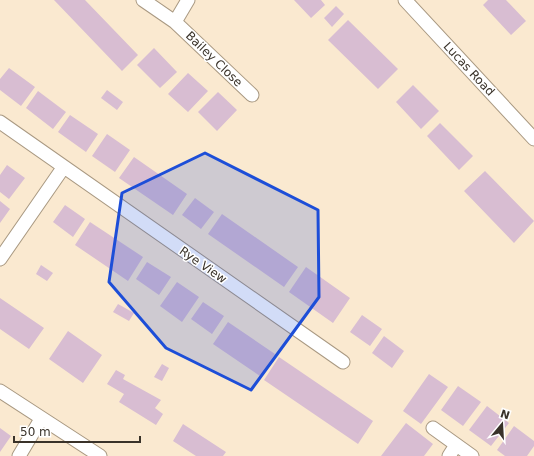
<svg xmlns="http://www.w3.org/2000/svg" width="534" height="456" viewBox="0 0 534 456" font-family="'DejaVu Sans',sans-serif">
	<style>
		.building { fill: #d8bdd2 }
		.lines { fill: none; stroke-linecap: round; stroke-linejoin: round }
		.street-casing { stroke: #a99982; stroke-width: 15 }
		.street { stroke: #fff; stroke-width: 13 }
		.marked { fill: #1d4ed8; fill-opacity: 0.2; stroke: #1d4ed8; stroke-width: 3; stroke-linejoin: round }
		.labels { text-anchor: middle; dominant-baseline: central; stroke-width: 3; stroke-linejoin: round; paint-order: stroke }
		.street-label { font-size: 12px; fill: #393229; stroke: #fff }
	</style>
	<rect width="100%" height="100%" fill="#fae9d0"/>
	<path class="building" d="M 54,0 L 85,0 L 138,55 L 122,71 Z
		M 294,0 L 321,0 L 325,5 L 311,18 Z
		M 488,0 L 506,0 L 526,21 L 511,35 L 483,5 Z
		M 336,6 L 344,14 L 332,27 L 324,18 Z
		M 348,20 L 398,69 L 378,89 L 328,40 Z
		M 154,48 L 177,72 L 160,88 L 137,65 Z
		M 9,68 L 35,87 L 21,106 L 0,90 L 0,79 Z
		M 188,73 L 208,91 L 188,112 L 168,94 Z
		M 413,85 L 439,111 L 421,129 L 396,102 Z
		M 107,90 L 123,102 L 117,110 L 101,98 Z
		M 38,91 L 66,112 L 53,129 L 26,108 Z
		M 218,92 L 237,110 L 217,131 L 198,112 Z
		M 70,115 L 98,134 L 86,152 L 58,132 Z
		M 440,123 L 473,156 L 459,170 L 427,136 Z
		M 107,134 L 130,150 L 115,172 L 92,156 Z
		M 134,157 L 187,194 L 173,215 L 119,178 Z
		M 7,165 L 25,178 L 9,199 L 0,192 L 0,175 Z
		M 485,171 L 534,221 L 514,243 L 464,191 Z
		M 195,198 L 214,212 L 201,229 L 182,215 Z
		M 0,201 L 10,209 L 0,223 Z
		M 65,205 L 85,219 L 73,237 L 53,222 Z
		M 222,214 L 298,267 L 284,287 L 208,234 Z
		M 90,222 L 143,257 L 128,281 L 75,245 Z
		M 147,262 L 171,277 L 159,295 L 136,279 Z
		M 41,265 L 53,273 L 47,281 L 36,274 Z
		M 306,267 L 350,298 L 333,323 L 289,292 Z
		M 177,282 L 199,297 L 182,322 L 160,306 Z
		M 0,298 L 44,328 L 29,349 L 0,329 Z
		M 203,302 L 224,316 L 212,334 L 191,319 Z
		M 118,304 L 134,313 L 129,321 L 113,312 Z
		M 362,315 L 382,329 L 370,346 L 350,332 Z
		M 228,322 L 275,354 L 260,376 L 213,344 Z
		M 68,331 L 102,355 L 83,383 L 49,359 Z
		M 384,336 L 404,351 L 392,368 L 372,353 Z
		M 279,357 L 373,421 L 358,444 L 264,380 Z
		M 162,364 L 169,368 L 162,381 L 154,377 Z
		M 116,370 L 125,375 L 123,379 L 161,400 L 155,408 L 163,414 L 156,425 L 119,402 L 124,394 L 107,384 Z
		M 429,374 L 448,387 L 421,424 L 403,411 Z
		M 458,386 L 481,402 L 463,426 L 441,410 Z
		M 487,406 L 509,423 L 491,446 L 469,430 Z
		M 406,423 L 433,444 L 424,456 L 381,456 Z
		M 183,424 L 226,452 L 223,456 L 196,456 L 173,441 Z
		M 514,426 L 534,441 L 534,446 L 527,456 L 505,456 L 497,450 Z
		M 0,428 L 11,436 L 0,452 Z"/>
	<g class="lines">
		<defs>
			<path id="street" d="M 143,0 L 175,22
				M 188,0 L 175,22 L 252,95
				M 405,0 L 534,139
				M 0,122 L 343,362
				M 0,259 L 63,168
				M 0,391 L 100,456
				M 433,428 L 472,456
				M 19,456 L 41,419
				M 449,456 L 456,445"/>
		</defs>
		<use href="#street" class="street-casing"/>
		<use href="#street" class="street"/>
	</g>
	<path class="marked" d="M 205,153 L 318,210 L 319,297 L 251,390 L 166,348 L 109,282 L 122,193 Z"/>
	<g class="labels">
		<g class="street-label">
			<text transform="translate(214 59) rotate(44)">Bailey Close</text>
			<text transform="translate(469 69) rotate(47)">Lucas Road</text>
			<text transform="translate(203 265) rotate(35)">Rye View</text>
		</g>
	</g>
	<g transform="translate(502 424) rotate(18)" stroke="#ffffff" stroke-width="3" paint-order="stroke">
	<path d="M0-3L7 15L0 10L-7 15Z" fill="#393229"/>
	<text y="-6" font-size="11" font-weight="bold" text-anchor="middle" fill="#393229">N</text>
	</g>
	<path d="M14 436v6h126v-6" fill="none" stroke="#393229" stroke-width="2"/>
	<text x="20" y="436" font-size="12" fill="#393229" stroke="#ffffff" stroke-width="3" paint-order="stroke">50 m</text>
</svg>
